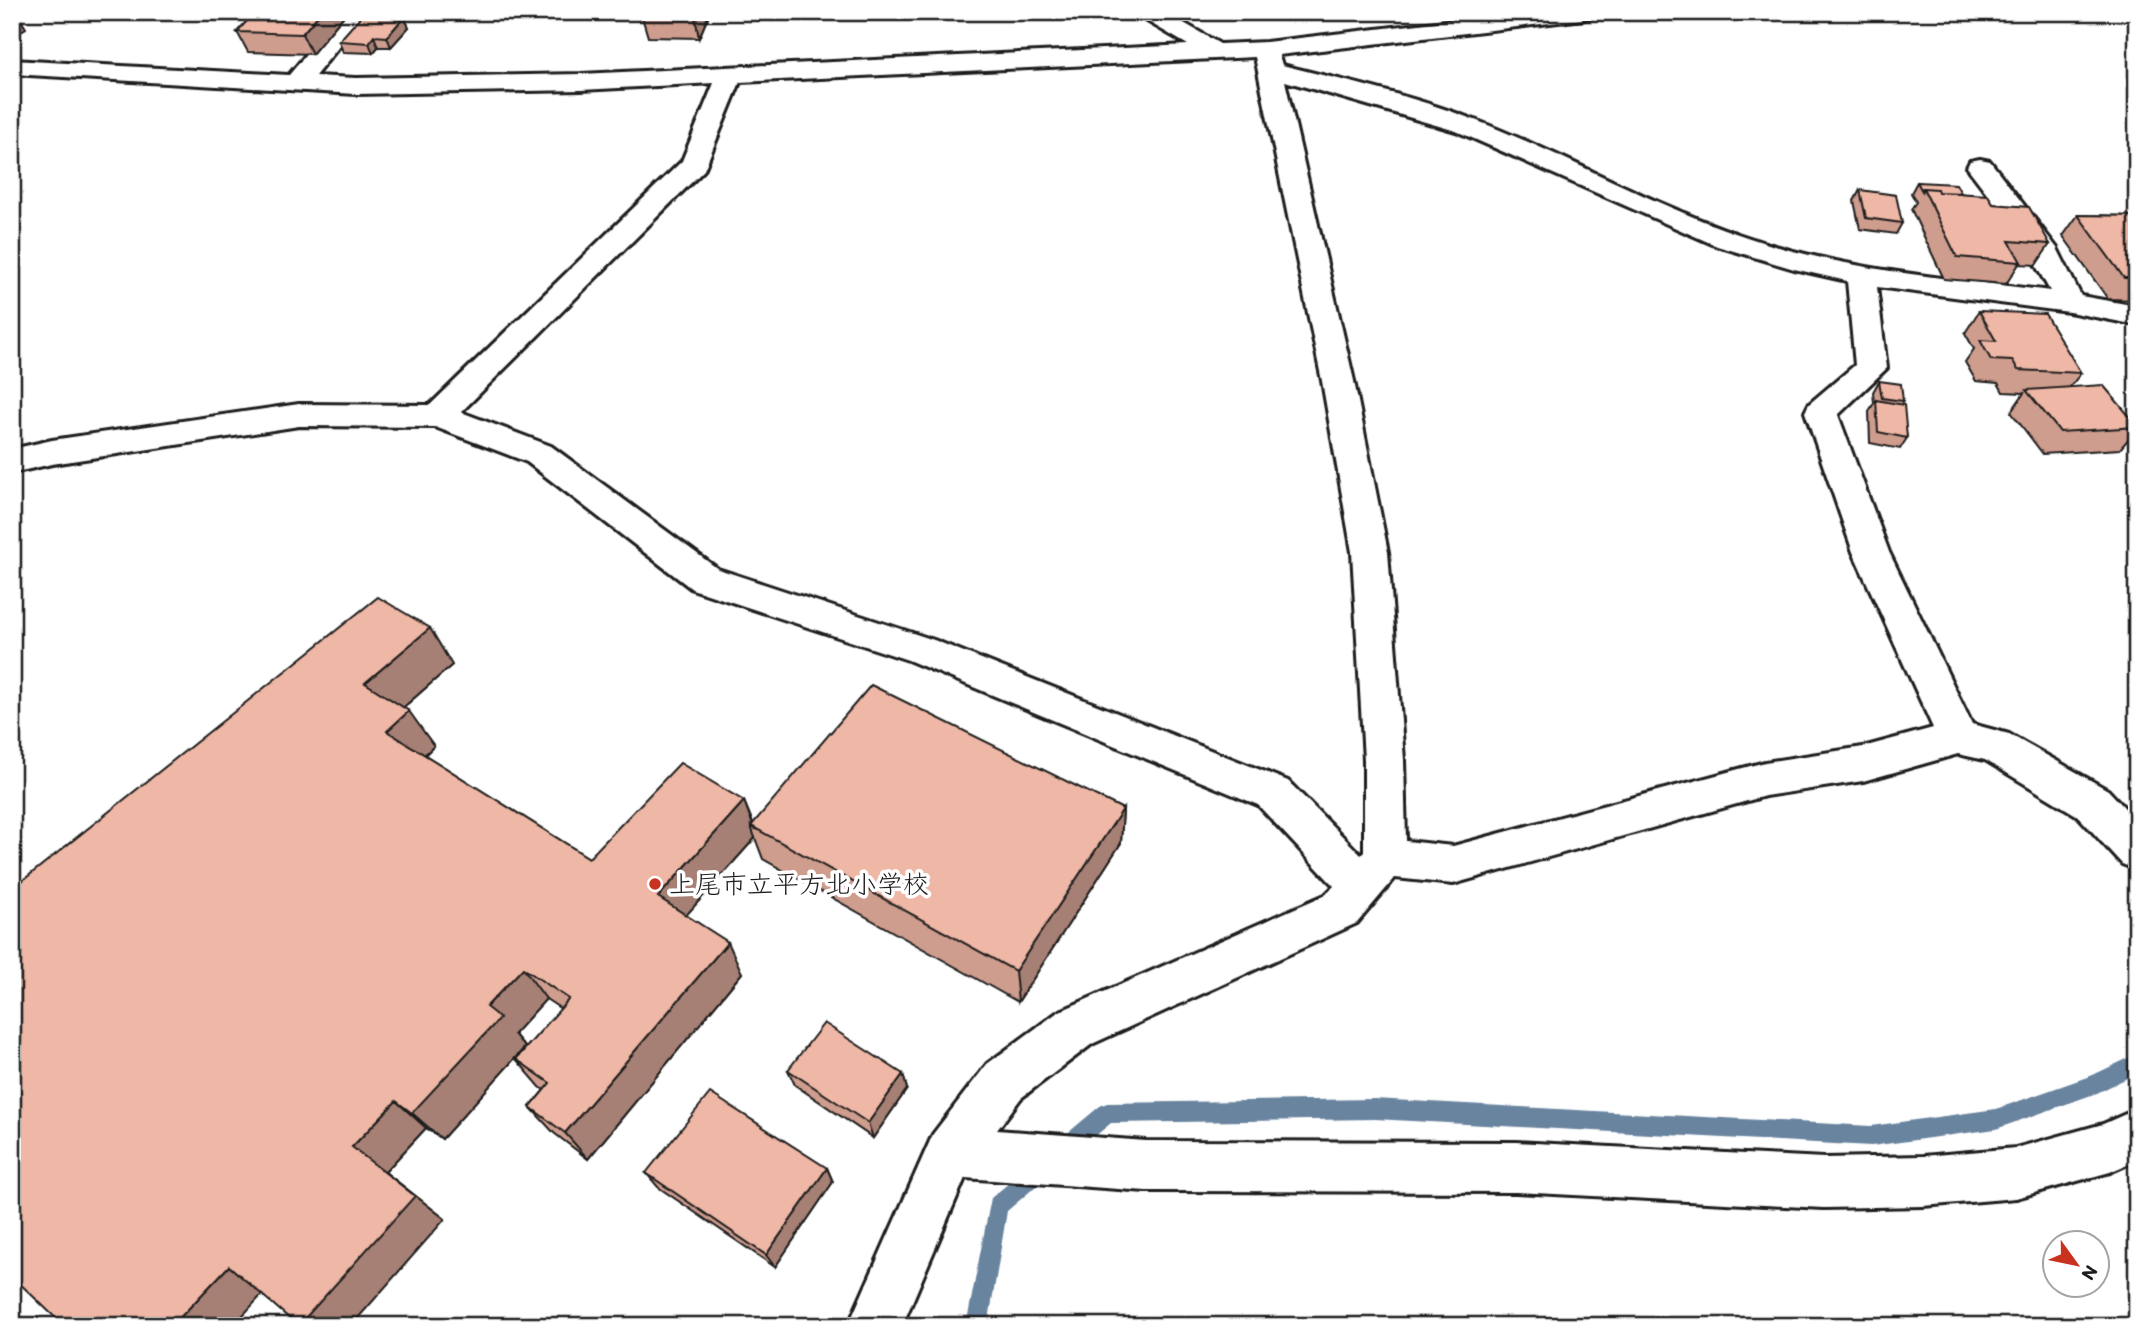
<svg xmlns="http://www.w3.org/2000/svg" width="2149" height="1338" viewBox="0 0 2149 1338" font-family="Itim,'Klee One',sans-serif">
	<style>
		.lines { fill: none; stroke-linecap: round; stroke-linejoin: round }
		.stream { fill: #69849f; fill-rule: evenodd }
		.minor-casing { stroke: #1c1c1c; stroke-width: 6 }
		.minor { fill: #fff; fill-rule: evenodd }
		.wall { fill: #ce9d8e; stroke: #1c1c1c; stroke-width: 2 }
		.shaded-wall { fill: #a78074; stroke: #1c1c1c; stroke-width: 2 }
		.building { fill: #efb7a5; stroke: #1c1c1c; stroke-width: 2 }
		.poi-dot { fill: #c8321e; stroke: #fff; stroke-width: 2.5 }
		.labels { text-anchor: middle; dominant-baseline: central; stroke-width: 7; stroke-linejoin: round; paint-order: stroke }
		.poi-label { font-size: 26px; fill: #1c1c1c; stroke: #fff; text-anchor: start }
	</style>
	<rect width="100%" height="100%" fill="#fff"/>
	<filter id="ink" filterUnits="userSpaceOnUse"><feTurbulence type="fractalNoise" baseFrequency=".0143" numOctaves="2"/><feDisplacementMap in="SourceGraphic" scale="14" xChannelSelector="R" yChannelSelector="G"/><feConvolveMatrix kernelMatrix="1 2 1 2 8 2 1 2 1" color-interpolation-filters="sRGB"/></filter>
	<g filter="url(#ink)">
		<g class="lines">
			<path class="stream" d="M 2137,1054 L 2137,1073 L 2097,1093 L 1996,1129 L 1871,1146 L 1375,1119 L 1111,1123 L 1071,1156 L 1064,1159 L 1057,1156 L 1054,1149 L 1057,1142 L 1100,1106 L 1107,1103 L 1375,1099 L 1871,1126 L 1996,1109 L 2093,1075 Z
				M 1042,1158 L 1049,1161 L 1052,1168 L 1049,1175 L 1007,1211 L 988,1326 L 966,1326 L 991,1198 L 1035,1161 Z"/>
			<defs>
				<path id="minor" d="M 342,12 L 367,12 L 315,76 L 356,78 L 581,74 L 1188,45 L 1140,17 L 1136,12 L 1165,12 L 1220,44 L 1266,42 L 1521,12 L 1596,12 L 1592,17 L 1584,19 L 1279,55 L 1282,65 C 1346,81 1413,96 1475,120 C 1564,154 1649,203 1738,234 C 1838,270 1945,278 2050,291 L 2019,235 L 1967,167 L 1970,161 L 1980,159 L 1990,161 L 2057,248 L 2081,296 L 2137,306 L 2137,325 L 2069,312 L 1877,287 L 1887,368 L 1838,415 L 1889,552 L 1972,724 L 2009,734 L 2108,790 L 2137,821 L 2137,870 L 2122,864 L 2078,816 L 1985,760 L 1958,754 L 1863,781 L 1765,796 L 1453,884 L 1395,878 L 1357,923 L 1092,1044 L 1021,1098 L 997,1130 L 1146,1141 L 1516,1142 L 1824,1158 L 1923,1156 L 2016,1148 L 2103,1124 L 2137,1109 L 2137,1160 L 2110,1172 L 2016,1198 L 1923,1206 L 1824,1208 L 1516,1192 L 1146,1191 L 965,1178 L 902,1326 L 848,1326 L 933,1134 L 987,1064 L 1058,1012 L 1325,895 L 1334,886 L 1258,805 L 908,660 L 692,589 L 527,462 L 435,427 L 299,426 L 52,464 L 12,473 L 12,449 L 52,440 L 299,404 L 430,405 L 682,161 L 714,83 L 581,90 L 356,94 L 12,74 L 12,60 L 289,75 ZM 1255,57 L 1322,381 L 1352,552 L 1364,760 L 1364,852 L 1361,855 L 1288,781 L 934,640 L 718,569 L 551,446 L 461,412 L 704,170 L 740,82 ZM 1285,81 L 1456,131 L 1717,246 L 1794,269 L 1847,281 L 1855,365 L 1809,404 L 1805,412 L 1853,552 L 1933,728 L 1863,747 L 1765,762 L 1453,846 L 1406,841 L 1404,760 L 1388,552 L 1354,381 Z"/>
			</defs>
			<use href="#minor" class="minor-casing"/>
			<use href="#minor" class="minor"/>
		</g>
		<path class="wall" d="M 255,12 L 347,12 L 312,54 L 248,52 L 237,32 Z
			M 644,12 L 710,12 L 699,38 L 648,37 L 642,17 Z
			M 404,17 L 409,27 L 391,47 L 378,47 L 373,53 L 343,52 L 339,41 Z
			M 1917,182 L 1961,193 L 1993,204 L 2050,244 L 2036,265 L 2019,264 L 2006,284 L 1944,279 L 1911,209 L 1916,202 L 1911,193 Z
			M 1860,190 L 1902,223 L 1896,234 L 1860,229 L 1854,201 Z
			M 2078,215 L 2137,216 L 2137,300 L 2108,299 L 2063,236 Z
			M 1979,311 L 2081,373 L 2070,387 L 2137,425 L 2137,429 L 2120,449 L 2043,454 L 2011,412 L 2024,393 L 2003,392 L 1998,383 L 1976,381 L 1965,362 L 1974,349 L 1965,333 Z
			M 1879,381 L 1903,401 L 1901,405 L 1907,438 L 1900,449 L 1870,443 L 1869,411 L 1874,403 L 1873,392 Z
			M 452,665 L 404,707 L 434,746 L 425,755 L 589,858 L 744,801 L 753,823 L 1123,809 L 1121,843 L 1018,1002 L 763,859 L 755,838 L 686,915 L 742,973 L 588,1159 L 554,1133 L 530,1107 L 544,1090 L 540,1087 L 516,1059 L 561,1009 L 546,999 L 514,1034 L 525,1047 L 442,1139 L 426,1128 L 385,1172 L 445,1219 L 12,889 Z
			M 788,1070 L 903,1074 L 907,1089 L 873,1138 L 795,1085 Z
			M 827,1168 L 833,1182 L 775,1267 L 658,1187 L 646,1173 Z"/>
		<path class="shaded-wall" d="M 12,12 L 16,12 L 26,28 L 12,38 Z
			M 321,12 L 347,12 L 312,54 L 302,34 Z
			M 697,12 L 710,12 L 699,38 L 695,17 Z
			M 404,17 L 409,27 L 391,47 L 387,37 Z
			M 374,36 L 378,47 L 373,53 L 369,43 Z
			M 430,628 L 452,665 L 390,719 L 365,683 Z
			M 409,711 L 434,746 L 412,766 L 387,731 Z
			M 744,801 L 754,828 L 751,826 L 755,838 L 674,929 L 658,897 Z
			M 1123,809 L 1121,843 L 1018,1002 L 1015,971 Z
			M 728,942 L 742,973 L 588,1159 L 565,1133 Z
			M 523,968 L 546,999 L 514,1034 L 525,1047 L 442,1139 L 412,1113 L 486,1007 Z
			M 903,1074 L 907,1089 L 873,1138 L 868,1123 Z
			M 396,1101 L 426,1128 L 385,1172 L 445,1219 L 351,1326 L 298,1326 L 352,1147 Z
			M 827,1168 L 833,1182 L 775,1267 L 766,1255 Z
			M 229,1266 L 270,1286 L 233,1326 L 172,1326 Z"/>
		<path class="building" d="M 255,12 L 321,12 L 302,34 L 237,32 Z
			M 644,12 L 697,12 L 695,17 L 642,17 Z
			M 362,15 L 404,17 L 387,37 L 374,36 L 369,43 L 339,41 Z
			M 1917,182 L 1956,184 L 1961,193 L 1938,192 L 1937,189 L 1923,188 L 1922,191 Z
			M 1923,188 L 1937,189 L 1938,192 L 1988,195 L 1993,204 L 2029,207 L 2050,244 L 2009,241 L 2021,262 L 1957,257 Z
			M 1860,190 L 1896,195 L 1902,223 L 1866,218 Z
			M 2078,215 L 2137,216 L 2137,278 L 2124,278 Z
			M 1979,311 L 2045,314 L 2081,373 L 2018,370 L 2013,361 L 1991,360 L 1980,340 L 1996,341 Z
			M 1879,381 L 1901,384 L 1903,401 L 1882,398 Z
			M 2103,385 L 2137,425 L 2137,427 L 2060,432 L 2026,390 Z
			M 1876,400 L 1904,405 L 1907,438 L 1878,432 Z
			M 378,597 L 430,628 L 365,683 L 409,711 L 387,731 L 589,858 L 680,763 L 744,801 L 658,897 L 728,942 L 565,1133 L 530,1107 L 550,1083 L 516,1059 L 569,999 L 523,968 L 486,1007 L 500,1018 L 412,1113 L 396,1101 L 352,1147 L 415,1196 L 298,1326 L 229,1266 L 172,1326 L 64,1326 L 12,1276 L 12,889 Z
			M 871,685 L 1123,809 L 1015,971 L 751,826 Z
			M 824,1023 L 903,1074 L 868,1123 L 788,1070 Z
			M 710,1093 L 827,1168 L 766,1255 L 646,1173 Z"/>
	</g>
	<circle class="poi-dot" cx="655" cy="884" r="7"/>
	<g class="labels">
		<g class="poi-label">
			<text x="669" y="884">上尾市立平方北小学校</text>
		</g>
	</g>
	<rect width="2149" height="1338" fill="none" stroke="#fff" stroke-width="42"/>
	<rect x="21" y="21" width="2107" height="1296" fill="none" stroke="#1c1c1c" stroke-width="2.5" filter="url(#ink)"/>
	<g transform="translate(2076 1264) rotate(123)"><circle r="33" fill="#ffffff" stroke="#a4a4a4" stroke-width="2"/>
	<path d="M0-5L12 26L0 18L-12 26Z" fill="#c8321e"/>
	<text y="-10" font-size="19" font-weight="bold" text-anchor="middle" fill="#1c1c1c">N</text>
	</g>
</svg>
